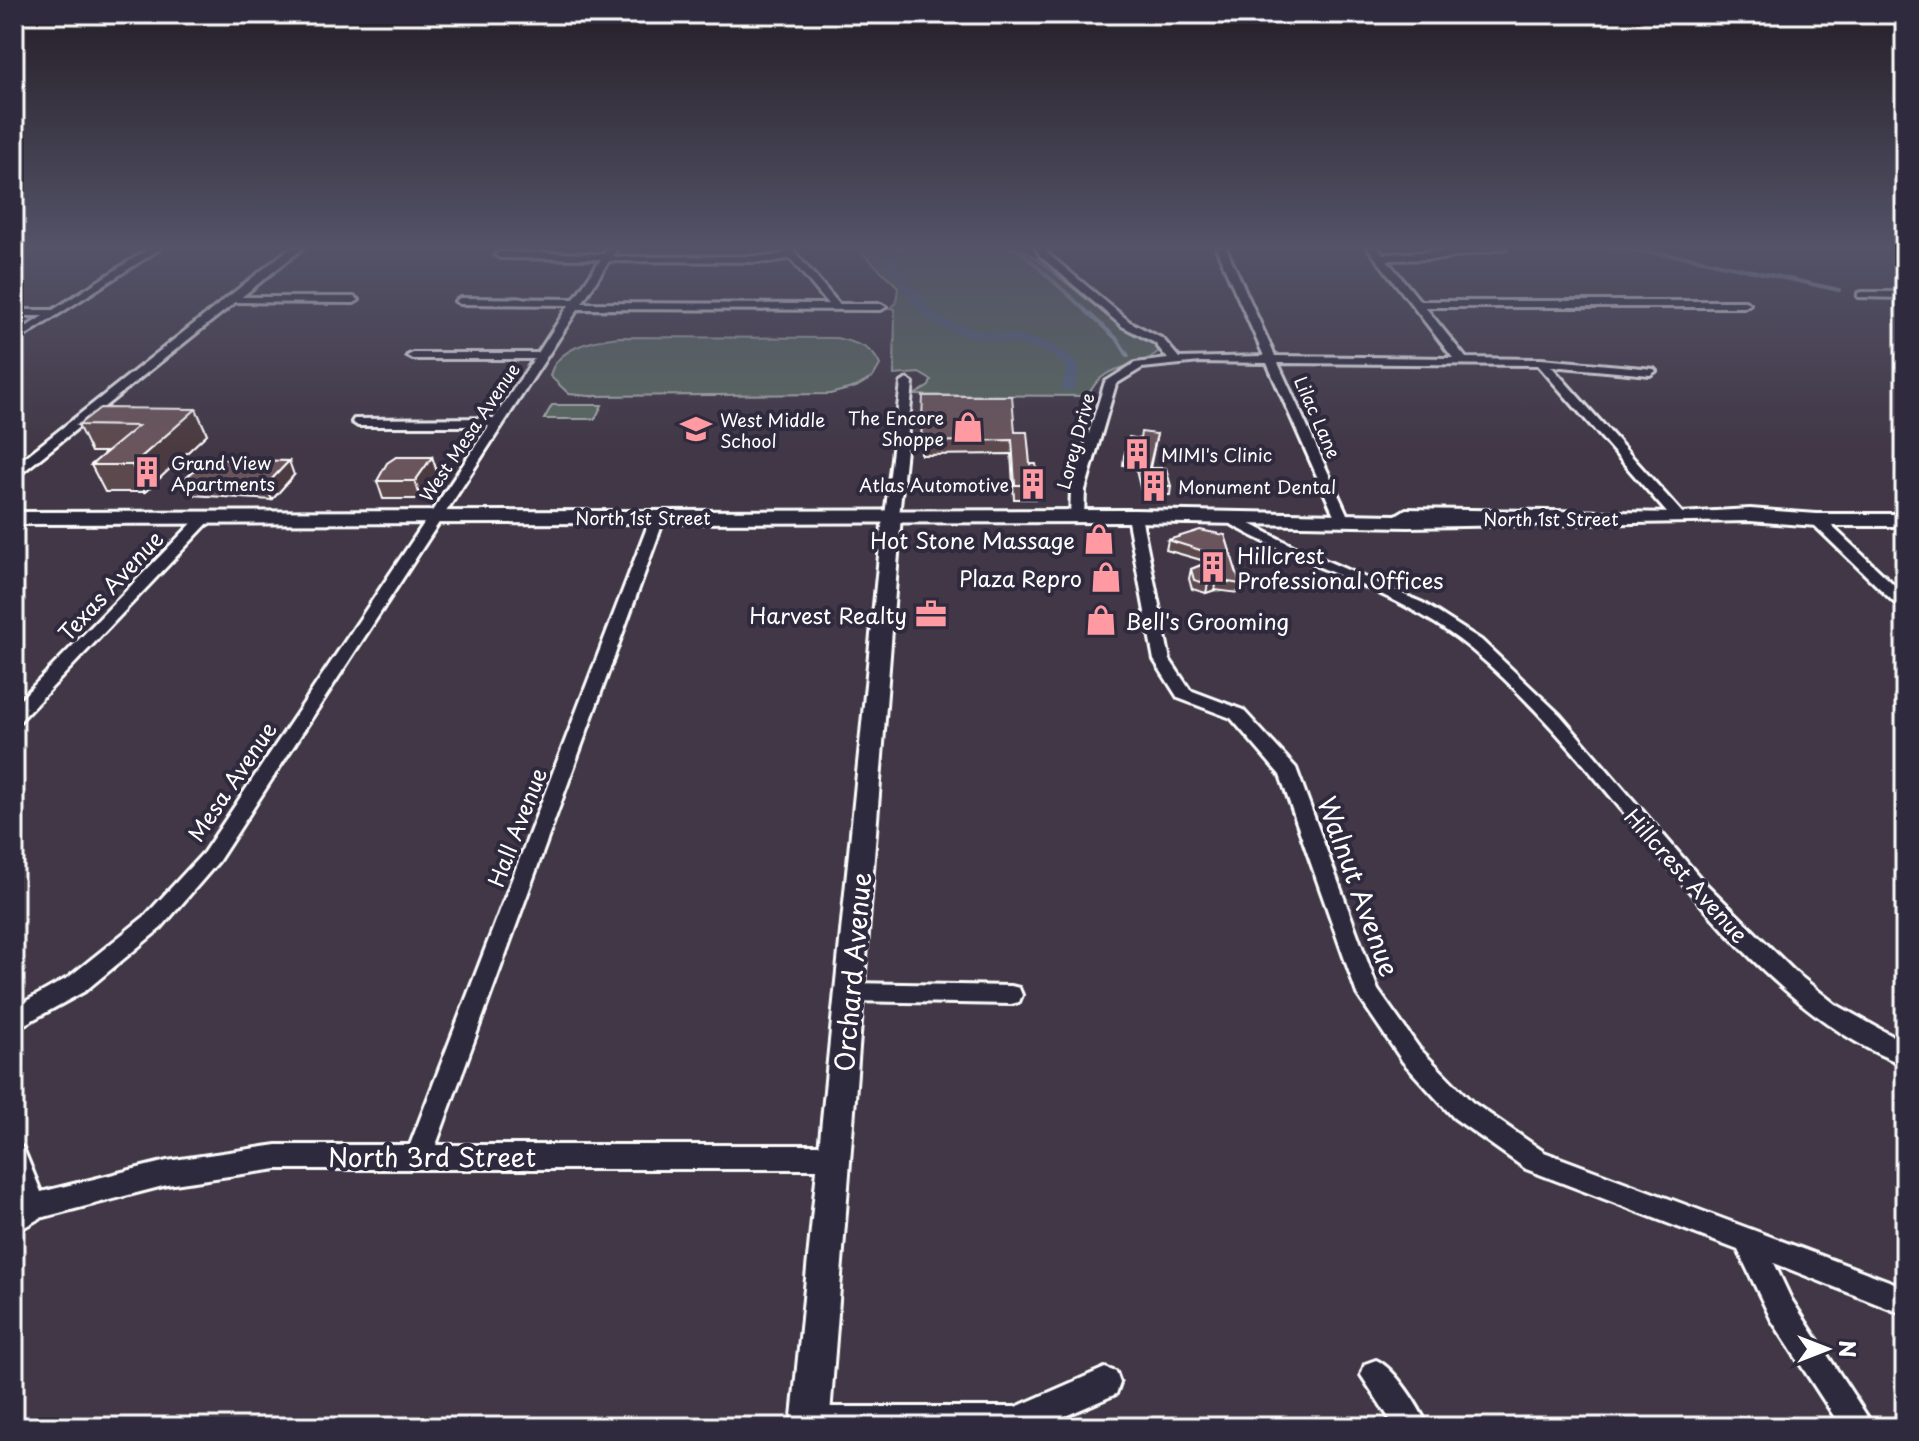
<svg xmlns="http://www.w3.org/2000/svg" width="1919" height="1441" viewBox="0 0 1919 1441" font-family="'Playpen Sans',sans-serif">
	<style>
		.green { fill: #5a6960; stroke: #acb4b0; stroke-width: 2 }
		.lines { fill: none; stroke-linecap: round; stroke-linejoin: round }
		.stream { stroke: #9aa3b3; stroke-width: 4 }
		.canal { fill: #566681; fill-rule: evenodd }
		.minor-casing { stroke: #fff; stroke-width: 6 }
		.tertiary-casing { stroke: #fff; stroke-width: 6 }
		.secondary-casing { stroke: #fff; stroke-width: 6 }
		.minor { fill: #2f2a3d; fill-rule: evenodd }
		.tertiary { fill: #2f2a3d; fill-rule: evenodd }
		.secondary { fill: #2f2a3d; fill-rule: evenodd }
		.wall { fill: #5c484e; stroke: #fff; stroke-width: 2 }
		.shaded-wall { fill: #4b3b40; stroke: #fff; stroke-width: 2 }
		.building { fill: #6b545b; stroke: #fff; stroke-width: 2 }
		.labels { text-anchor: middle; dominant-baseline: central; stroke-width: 8; stroke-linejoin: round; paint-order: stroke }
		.far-poi-label { font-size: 18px; fill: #fff; stroke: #2f2a3d; text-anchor: start }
		.far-street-label { font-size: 18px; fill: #fff; stroke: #2f2a3d }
		.poi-label { font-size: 22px; fill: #fff; stroke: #2f2a3d; text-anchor: end }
		.street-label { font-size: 22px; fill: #fff; stroke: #2f2a3d }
		.near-street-label { font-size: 26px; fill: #fff; stroke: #2f2a3d }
	</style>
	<rect width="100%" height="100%" fill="#413746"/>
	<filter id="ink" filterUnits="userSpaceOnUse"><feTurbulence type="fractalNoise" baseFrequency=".0125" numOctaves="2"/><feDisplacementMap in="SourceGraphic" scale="16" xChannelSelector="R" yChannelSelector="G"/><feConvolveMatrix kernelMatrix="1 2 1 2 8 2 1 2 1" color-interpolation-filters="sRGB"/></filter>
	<g filter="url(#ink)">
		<path class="green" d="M 857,248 L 1023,248 L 1117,324 L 1155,344 L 1158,352 C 1135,372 1104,360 1088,396 L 914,395 L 929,386 L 931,380 L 919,373 L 894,375 L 895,309 L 890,308 L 896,303 L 898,287 Z
			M 619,337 L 837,338 C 856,343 872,346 880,365 L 873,377 L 856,387 L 830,394 L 589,396 L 569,394 L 550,376 C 556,347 594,340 619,337 Z
			M 552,405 L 602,405 L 595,419 L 544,419 Z"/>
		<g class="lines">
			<path class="stream" d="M 1017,248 L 1118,340 L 1128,356
				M 1609,248 L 1689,257 L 1839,290"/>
			<path class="canal" d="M 876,248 L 887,248 C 905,268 917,303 941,317 C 985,343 1043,324 1080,366 L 1073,392 L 1061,389 L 1067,367 C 1028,332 975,347 932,322 C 913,311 890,267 876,248 Z"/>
			<defs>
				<path id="minor" d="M 150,248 L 161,248 L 14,343 L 14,335 L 43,316 L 14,316 L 14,310 L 53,310 Z
					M 608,248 L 618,248 L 613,256 L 618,257 L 772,256 L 785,253 L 781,248 L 791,248 L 839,304 L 881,304 L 886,307 L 881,310 L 578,309 L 218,862 L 161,928 L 85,991 L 14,1030 L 14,1008 L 69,977 L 145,916 L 204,852 L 489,426 L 358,426 L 352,422 L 354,419 L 494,418 L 534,359 L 413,359 L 407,356 L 413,353 L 538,353 L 569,305 L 460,304 L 455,301 L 460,298 L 574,299 L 601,259 L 500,258 L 495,255 L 500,252 L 604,254 ZM 790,258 L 828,304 L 582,303 L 609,261 L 772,262 Z
					M 1036,248 L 1046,248 L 1047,253 L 1130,322 L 1163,339 L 1179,358 L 1264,356 L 1216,248 L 1226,248 L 1275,356 L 1453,358 L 1368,248 L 1378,248 L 1383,254 L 1507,248 L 1441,259 L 1387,260 L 1420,301 L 1745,301 L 1750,304 L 1745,307 L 1425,307 L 1466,358 L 1541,359 L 1654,369 L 1656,371 L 1650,375 L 1551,366 L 1685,516 L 1685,522 L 1675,522 L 1538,365 L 1278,363 L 1347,514 L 1340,518 L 1335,517 L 1267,363 L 1200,362 L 1142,368 L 1116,384 L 1085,490 L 1084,516 L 1077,520 L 1070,516 L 1071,490 L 1105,382 L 1135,363 L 1168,359 L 1155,343 L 1122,326 L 1040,256 Z
					M 1862,292 L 1905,292 L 1905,298 L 1858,297 L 1858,293 Z
					M 233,297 L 354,297 L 359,300 L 354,303 L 229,302 L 229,298 Z
					M 907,379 L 913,383 L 899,516 L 892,520 L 885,516 L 901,383 Z
					M 1134,512 L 1141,516 L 1170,660 L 1190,690 L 1243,710 L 1296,768 L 1378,990 L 1419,1048 L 1472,1102 L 1544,1152 L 1905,1287 L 1905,1315 L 1774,1263 L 1791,1299 L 1874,1427 L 1841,1427 L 1771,1319 L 1738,1250 L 1526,1169 L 1454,1118 L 1403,1062 L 1357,994 L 1280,775 L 1231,718 L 1178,698 L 1154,660 L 1127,516 Z
					M 658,513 L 665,517 L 436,1145 L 835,1145 L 844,1149 L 848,1157 L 844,1165 L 835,1169 L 277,1169 L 167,1185 L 40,1218 L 14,1233 L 14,1205 L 19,1202 L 14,1190 L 14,1144 L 23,1148 L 41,1192 L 167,1161 L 277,1145 L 410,1145 L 651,517 Z
					M 1229,513 L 1295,547 L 1423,603 L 1481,640 L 1560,715 L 1702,880 L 1795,972 L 1835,1004 L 1905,1043 L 1905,1065 C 1849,1045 1798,1004 1756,963 C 1655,864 1579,740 1471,649 C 1399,589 1303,568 1224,520 L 1224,514 Z
					M 205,514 L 212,518 L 210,521 L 20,721 L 14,723 L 14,706 L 200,515 Z
					M 1817,516 L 1822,517 L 1905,595 L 1905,609 L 1899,607 L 1812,523 L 1810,520 Z
					M 850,983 L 1011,986 L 1019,988 L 1022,995 L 1019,1002 L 1011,1004 L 850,1001 L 842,999 L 839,992 L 842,985 Z
					M 1376,1360 C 1395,1368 1420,1408 1428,1427 L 1395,1427 L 1361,1375 L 1365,1364 Z
					M 1105,1368 L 1116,1372 L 1120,1383 L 1116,1394 L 1040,1427 L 798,1427 L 796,1422 L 800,1411 L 811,1407 L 1016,1407 Z"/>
				<path id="tertiary" d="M 290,248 L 303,248 L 14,479 L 14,466 Z
					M 892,511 L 901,516 L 829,1427 L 791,1427 L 883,516 Z"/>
				<path id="secondary" d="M 1406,509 L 1680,513 L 1750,509 L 1817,514 L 1905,514 L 1905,526 L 1817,526 L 1750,521 L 1408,527 L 1134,522 L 14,524 L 14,512 L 1134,510 L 1396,515 Z"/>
			</defs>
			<use href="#minor" class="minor-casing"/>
			<use href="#tertiary" class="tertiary-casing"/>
			<use href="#secondary" class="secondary-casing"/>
			<use href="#minor" class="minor"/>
			<use href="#tertiary" class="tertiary"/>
			<use href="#secondary" class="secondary"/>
		</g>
		<path class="wall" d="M 196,409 L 207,434 L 145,492 L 105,492 L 91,465 L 107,452 L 91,452 L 78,425 Z
			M 1015,432 L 1039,485 L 1039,499 L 1014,499 L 1011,454 L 921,455 L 921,442 Z
			M 1157,434 L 1150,468 L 1171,486 L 1170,495 L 1144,495 L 1143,499 L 1135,466 L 1123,465 L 1124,456 L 1140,439 Z
			M 432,457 L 438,475 L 421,499 L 383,499 L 377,481 Z
			M 294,475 L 272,500 L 191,495 L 184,480 Z
			M 1225,535 L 1240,584 L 1238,593 L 1215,590 L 1206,593 L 1192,589 L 1189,579 L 1191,569 L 1208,562 L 1166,550 L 1168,540 Z"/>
		<path class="shaded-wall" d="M 196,409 L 207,434 L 145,492 L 132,465 Z
			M 432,457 L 438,475 L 421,499 L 415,481 Z
			M 289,461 L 294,475 L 272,500 L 266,485 Z
			M 1217,580 L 1215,590 L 1206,593 L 1208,584 Z"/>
		<path class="building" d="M 923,396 L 1012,396 L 1015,432 L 1027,432 L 1030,464 L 1036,464 L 1039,485 L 1015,485 L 1012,440 L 921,442 Z
			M 100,408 L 196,409 L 132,465 L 91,465 L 138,426 L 78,425 Z
			M 1141,432 L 1157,434 L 1149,468 L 1166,468 L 1171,486 L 1145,486 L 1144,490 L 1136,457 L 1124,456 L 1129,437 L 1140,439 Z
			M 396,457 L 432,457 L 415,481 L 377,481 L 387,463 Z
			M 206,459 L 289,461 L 266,485 L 184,480 Z
			M 1200,530 L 1225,535 L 1240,584 L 1217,580 L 1208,584 L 1194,580 L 1191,569 L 1223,557 L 1168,540 Z"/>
	</g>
	<linearGradient id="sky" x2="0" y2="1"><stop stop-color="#241e26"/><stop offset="0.55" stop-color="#545368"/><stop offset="1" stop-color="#545368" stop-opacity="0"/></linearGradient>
	<rect width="1919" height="450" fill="url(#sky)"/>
	<defs>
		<symbol id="shop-bare" viewBox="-9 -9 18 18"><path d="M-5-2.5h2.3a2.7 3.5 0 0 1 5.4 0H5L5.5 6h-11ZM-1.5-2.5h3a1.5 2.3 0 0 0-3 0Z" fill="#ff9aa2" stroke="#2f2a3d" stroke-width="2.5" paint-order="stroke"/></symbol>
		<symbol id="school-bare" viewBox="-9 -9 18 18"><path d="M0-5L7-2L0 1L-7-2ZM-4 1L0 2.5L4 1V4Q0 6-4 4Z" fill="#ff9aa2" stroke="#2f2a3d" stroke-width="2.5" paint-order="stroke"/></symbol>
		<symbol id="building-bare" viewBox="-9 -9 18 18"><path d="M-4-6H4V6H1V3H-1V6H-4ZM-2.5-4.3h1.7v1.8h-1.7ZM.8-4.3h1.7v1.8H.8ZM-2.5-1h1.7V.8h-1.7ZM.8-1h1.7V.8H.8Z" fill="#ff9aa2" stroke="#2f2a3d" stroke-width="2.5" paint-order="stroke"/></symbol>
		<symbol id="office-bare" viewBox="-9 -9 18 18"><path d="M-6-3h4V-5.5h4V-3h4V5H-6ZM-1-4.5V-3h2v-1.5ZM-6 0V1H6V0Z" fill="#ff9aa2" stroke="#2f2a3d" stroke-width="2.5" paint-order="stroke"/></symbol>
	</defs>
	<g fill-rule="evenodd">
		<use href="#shop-bare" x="946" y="405" width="44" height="44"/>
		<use href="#school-bare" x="674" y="407" width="44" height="44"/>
		<use href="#building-bare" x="1115" y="432" width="44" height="44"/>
		<use href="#building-bare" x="125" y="450" width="44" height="44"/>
		<use href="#building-bare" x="1011" y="462" width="44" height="44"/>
		<use href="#building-bare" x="1132" y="464" width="44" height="44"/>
		<use href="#shop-bare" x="1077" y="517" width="44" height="44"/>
		<use href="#building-bare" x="1191" y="545" width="44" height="44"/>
		<use href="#shop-bare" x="1084" y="555" width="44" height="44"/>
		<use href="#office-bare" x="909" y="592" width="44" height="44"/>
		<use href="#shop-bare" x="1079" y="598" width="44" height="44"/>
	</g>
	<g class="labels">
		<g class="far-poi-label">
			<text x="944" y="417" text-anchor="end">The Encore<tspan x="944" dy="21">Shoppe</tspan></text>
			<text x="720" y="419">West Middle<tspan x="720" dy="21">School</tspan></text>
			<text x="1161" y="454">MIMI's Clinic</text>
			<text x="171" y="462">Grand View<tspan x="171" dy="21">Apartments</tspan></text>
			<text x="1009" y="484" text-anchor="end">Atlas Automotive</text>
			<text x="1178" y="486">Monument Dental</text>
		</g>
		<g class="far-street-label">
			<text transform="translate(1318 417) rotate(66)">Lilac Lane</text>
			<text transform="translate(469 432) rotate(-56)">West Mesa Avenue</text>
			<text transform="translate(1075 441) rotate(-75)">Lorey Drive</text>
			<text x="643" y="517">North 1st Street</text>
			<text x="1551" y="518">North 1st Street</text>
		</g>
		<g class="poi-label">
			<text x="1075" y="539">Hot Stone Massage</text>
			<text x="1237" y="554" text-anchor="start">Hillcrest<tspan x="1237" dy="25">Professional Offices</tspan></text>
			<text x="1082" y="577">Plaza Repro</text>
			<text x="907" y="614">Harvest Realty</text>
			<text x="1125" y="620" text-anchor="start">Bell's Grooming</text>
		</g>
		<g class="street-label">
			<text transform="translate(110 585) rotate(-47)">Texas Avenue</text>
			<text transform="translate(231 781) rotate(-56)">Mesa Avenue</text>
			<text transform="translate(516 827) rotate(-69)">Hall Avenue</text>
			<text transform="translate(1687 875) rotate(48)">Hillcrest Avenue</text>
		</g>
		<g class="near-street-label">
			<text transform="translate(1359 886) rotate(70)">Walnut Avenue</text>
			<text transform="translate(852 972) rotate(-85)">Orchard Avenue</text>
			<text x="432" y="1156">North 3rd Street</text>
		</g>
	</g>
	<rect width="1919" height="1441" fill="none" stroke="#2f2a3d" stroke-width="48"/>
	<rect x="24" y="24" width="1871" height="1393" fill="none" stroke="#fff" stroke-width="3" filter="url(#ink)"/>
	<g transform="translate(1827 1349) rotate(90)" stroke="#2f2a3d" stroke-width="6" paint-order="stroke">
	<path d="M0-6L14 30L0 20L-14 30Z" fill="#ffffff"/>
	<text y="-12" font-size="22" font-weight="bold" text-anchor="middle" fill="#ffffff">N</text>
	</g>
</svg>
